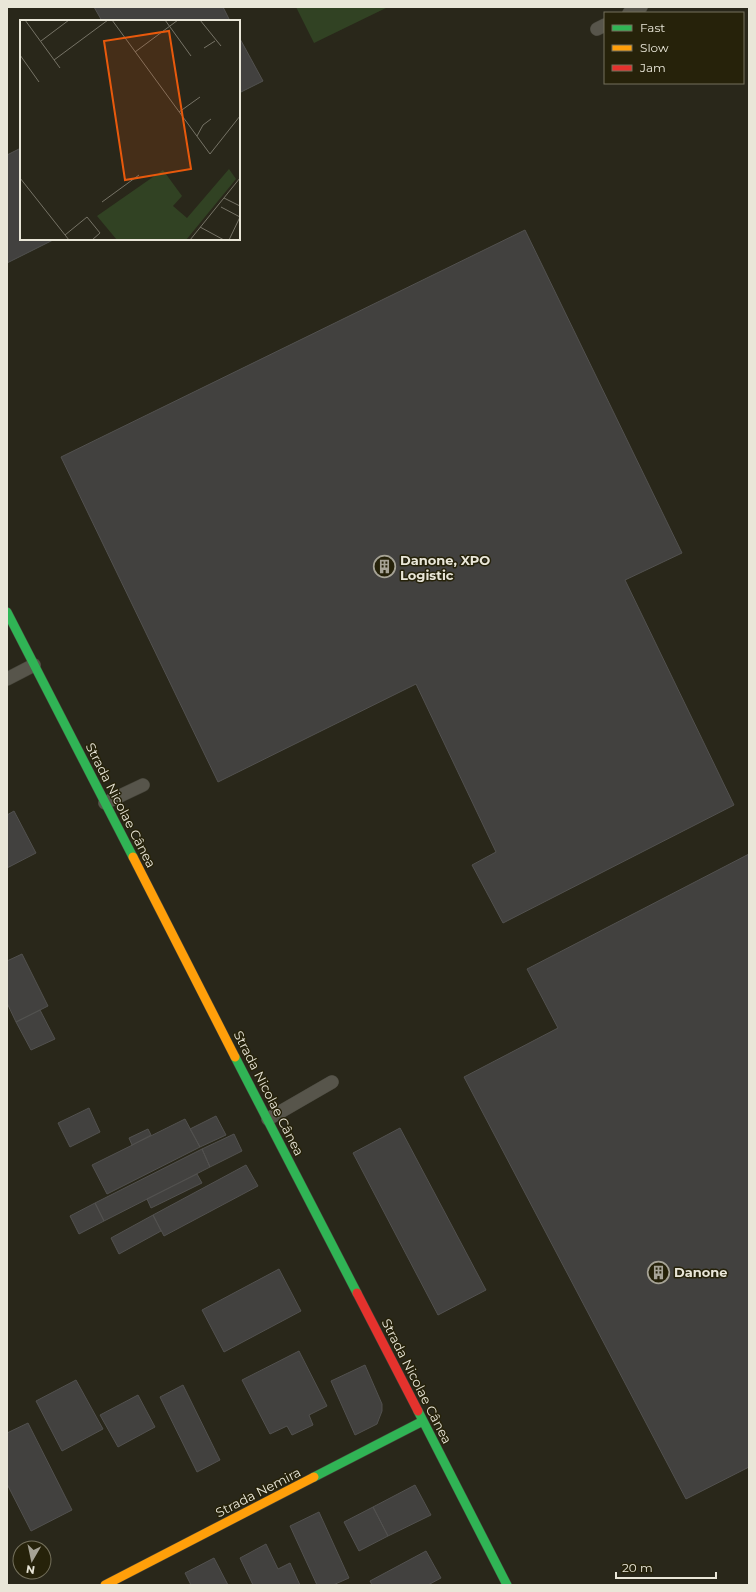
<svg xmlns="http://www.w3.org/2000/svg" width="756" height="1592" viewBox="0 0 756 1592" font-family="Montserrat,sans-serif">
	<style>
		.green { fill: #314223 }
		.building { fill: #42413f; stroke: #52514f }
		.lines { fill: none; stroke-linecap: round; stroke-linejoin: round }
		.lane-casing { stroke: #444338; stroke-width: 14 }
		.fast-casing { stroke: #444338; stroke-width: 10 }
		.slow-casing { stroke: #444338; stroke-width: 10 }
		.jam-casing { stroke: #444338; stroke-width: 10 }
		.lane { stroke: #57554b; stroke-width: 13 }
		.fast { stroke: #30b455; stroke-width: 9 }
		.slow { stroke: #ff9f0a; stroke-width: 9 }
		.jam { stroke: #e5322d; stroke-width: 9 }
		.labels { text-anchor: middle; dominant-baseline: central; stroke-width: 3; stroke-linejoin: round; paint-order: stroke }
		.poi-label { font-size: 13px; font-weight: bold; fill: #e9e6d8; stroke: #26220a; text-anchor: start }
		.street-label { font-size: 13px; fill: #e9e6d8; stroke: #26220a }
		.inset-road { fill: none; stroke: #767366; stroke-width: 1 }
		.view { fill: #e8590c; fill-opacity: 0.15; stroke: #e8590c; stroke-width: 2 }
		.inset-edge { fill: none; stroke: #e9e6d8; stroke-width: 2 }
	</style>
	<rect width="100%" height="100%" fill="#29271a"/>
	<path class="green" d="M 296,7 L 388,7 L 314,43 Z"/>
	<path class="building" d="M 94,7 L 223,7 L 230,21 L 102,21 Z
		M 239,37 L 263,81 L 239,93 Z
		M 21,148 L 21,239 L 55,239 L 7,263 L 7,155 Z
		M 525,230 L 682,553 L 625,580 L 734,805 L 503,923 L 472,865 L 496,852 L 416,684 L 218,782 L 61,457 Z
		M 14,811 L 36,853 L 7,868 L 7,815 Z
		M 749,854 L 749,1467 L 686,1499 L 464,1077 L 558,1028 L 527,969 Z
		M 22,954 L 48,1006 L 16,1022 L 7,1003 L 7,961 Z
		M 40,1010 L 55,1039 L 31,1050 L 16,1022 Z
		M 89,1108 L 100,1132 L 70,1147 L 58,1123 Z
		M 216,1116 L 226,1135 L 200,1147 L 190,1129 Z
		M 185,1119 L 200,1147 L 107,1194 L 92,1165 Z
		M 400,1128 L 486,1290 L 438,1315 L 353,1153 Z
		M 148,1129 L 151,1135 L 132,1145 L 129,1138 Z
		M 234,1134 L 242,1151 L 210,1167 L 202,1149 Z
		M 202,1149 L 210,1167 L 104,1221 L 95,1203 Z
		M 246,1165 L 258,1186 L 164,1236 L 153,1215 Z
		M 197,1174 L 202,1183 L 151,1208 L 147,1199 Z
		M 95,1203 L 104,1221 L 79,1234 L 70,1216 Z
		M 153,1215 L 161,1231 L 119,1254 L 111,1238 Z
		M 279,1269 L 301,1311 L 224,1352 L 202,1310 Z
		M 299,1351 L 327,1406 L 309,1415 L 313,1425 L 292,1435 L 287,1426 L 270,1434 L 242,1380 Z
		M 365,1365 L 382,1404 L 382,1411 L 377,1424 L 355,1435 L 331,1381 Z
		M 76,1380 L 103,1429 L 62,1451 L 36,1401 Z
		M 183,1385 L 220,1460 L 197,1472 L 160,1397 Z
		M 138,1395 L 155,1427 L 118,1447 L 100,1415 Z
		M 28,1423 L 72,1510 L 31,1531 L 7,1484 L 7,1433 Z
		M 415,1485 L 431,1515 L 388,1536 L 373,1507 Z
		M 373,1507 L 388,1536 L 359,1551 L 344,1522 Z
		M 319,1512 L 349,1578 L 333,1585 L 317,1585 L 290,1526 Z
		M 266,1544 L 278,1569 L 290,1563 L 300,1585 L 253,1585 L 240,1558 Z
		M 426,1551 L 441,1578 L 428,1585 L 372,1585 L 370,1581 Z
		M 214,1558 L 228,1585 L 191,1585 L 185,1573 Z"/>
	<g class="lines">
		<defs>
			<path id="lane" d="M 629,13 L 641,7
				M 597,29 L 605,25
				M 7,679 L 34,665
				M 105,803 L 143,785
				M 268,1119 L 332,1082"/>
			<path id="fast" d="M 7,612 L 133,857
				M 235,1057 L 357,1293
				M 418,1411 L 507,1585
				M 314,1477 L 423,1421"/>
			<path id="slow" d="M 133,857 L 235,1057
				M 105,1585 L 314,1477"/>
			<path id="jam" d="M 357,1293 L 418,1411"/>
		</defs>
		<use href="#lane" class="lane-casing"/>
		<use href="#fast" class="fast-casing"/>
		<use href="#slow" class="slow-casing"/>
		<use href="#jam" class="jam-casing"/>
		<use href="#lane" class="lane"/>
		<use href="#fast" class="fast"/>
		<use href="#slow" class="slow"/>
		<use href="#jam" class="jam"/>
	</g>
	<defs>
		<symbol id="building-ring" viewBox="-11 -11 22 22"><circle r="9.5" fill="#26220a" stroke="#a6a396" stroke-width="1.5"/><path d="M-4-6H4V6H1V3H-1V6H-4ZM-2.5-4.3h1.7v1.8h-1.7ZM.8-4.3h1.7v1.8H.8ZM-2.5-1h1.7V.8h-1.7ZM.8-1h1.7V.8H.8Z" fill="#a6a396"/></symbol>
	</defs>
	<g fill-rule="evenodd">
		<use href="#building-ring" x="372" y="554" width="25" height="25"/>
		<use href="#building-ring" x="646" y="1260" width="25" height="25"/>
	</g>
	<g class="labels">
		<g class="poi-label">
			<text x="400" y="560">Danone, XPO<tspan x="400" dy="15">Logistic</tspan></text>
			<text x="674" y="1272">Danone</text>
		</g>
		<g class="street-label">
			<text transform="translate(121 805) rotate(63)">Strada Nicolae Cânea</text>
			<text transform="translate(269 1093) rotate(63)">Strada Nicolae Cânea</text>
			<text transform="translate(417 1381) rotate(63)">Strada Nicolae Cânea</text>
			<text transform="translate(258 1492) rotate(-27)">Strada Nemira</text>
		</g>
	</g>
	<g transform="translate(20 20)">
		<rect width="220" height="220" fill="#29271a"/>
		<path d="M 209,149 L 216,159 L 166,220 L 97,220 L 77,196 L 143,150 L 162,176 L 153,186 L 167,198 Z" fill="#314223"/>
		<path class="inset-road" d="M 5,0 L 40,48M 92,0 L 190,134 L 220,96M 145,0 L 171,36M 180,0 L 201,26M 21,21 L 49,0M 184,28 L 195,21M 115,32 L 158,0M 0,35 L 19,62M 34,40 L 88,0M 159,92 L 180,77M 177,116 L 183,105 L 191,99M 0,158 L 49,220M 204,178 L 220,186M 82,182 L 119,155M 201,187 L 220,197M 180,207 L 204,220M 45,215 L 67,197 L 80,213 L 72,220M 170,220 L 220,158M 209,220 L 220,197"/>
		<path class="view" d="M 149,11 L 171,149 L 105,160 L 84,21 Z"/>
		<rect width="220" height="220" class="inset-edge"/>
	</g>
	<rect width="756" height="1592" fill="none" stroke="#e9e6d8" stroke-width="16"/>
	<rect x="604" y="12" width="140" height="72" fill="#26220a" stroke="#74705c"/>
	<rect x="612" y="25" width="20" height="6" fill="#30b455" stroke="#74705c"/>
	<text x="640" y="32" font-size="12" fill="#e9e6d8">Fast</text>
	<rect x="612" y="45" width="20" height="6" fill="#ff9f0a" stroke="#74705c"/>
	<text x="640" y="52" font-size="12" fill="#e9e6d8">Slow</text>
	<rect x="612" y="65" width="20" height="6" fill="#e5322d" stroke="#74705c"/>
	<text x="640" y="72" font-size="12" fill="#e9e6d8">Jam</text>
	<g transform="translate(32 1560) rotate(189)"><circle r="19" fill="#26220a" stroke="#74705c"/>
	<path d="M0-3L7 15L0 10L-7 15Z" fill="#a6a396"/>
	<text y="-6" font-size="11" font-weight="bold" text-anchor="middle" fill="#e9e6d8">N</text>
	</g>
	<path d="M616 1572v6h100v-6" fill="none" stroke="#e9e6d8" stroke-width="2"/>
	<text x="622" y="1572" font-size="12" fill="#e9e6d8" stroke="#26220a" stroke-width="3" paint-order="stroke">20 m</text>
</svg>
